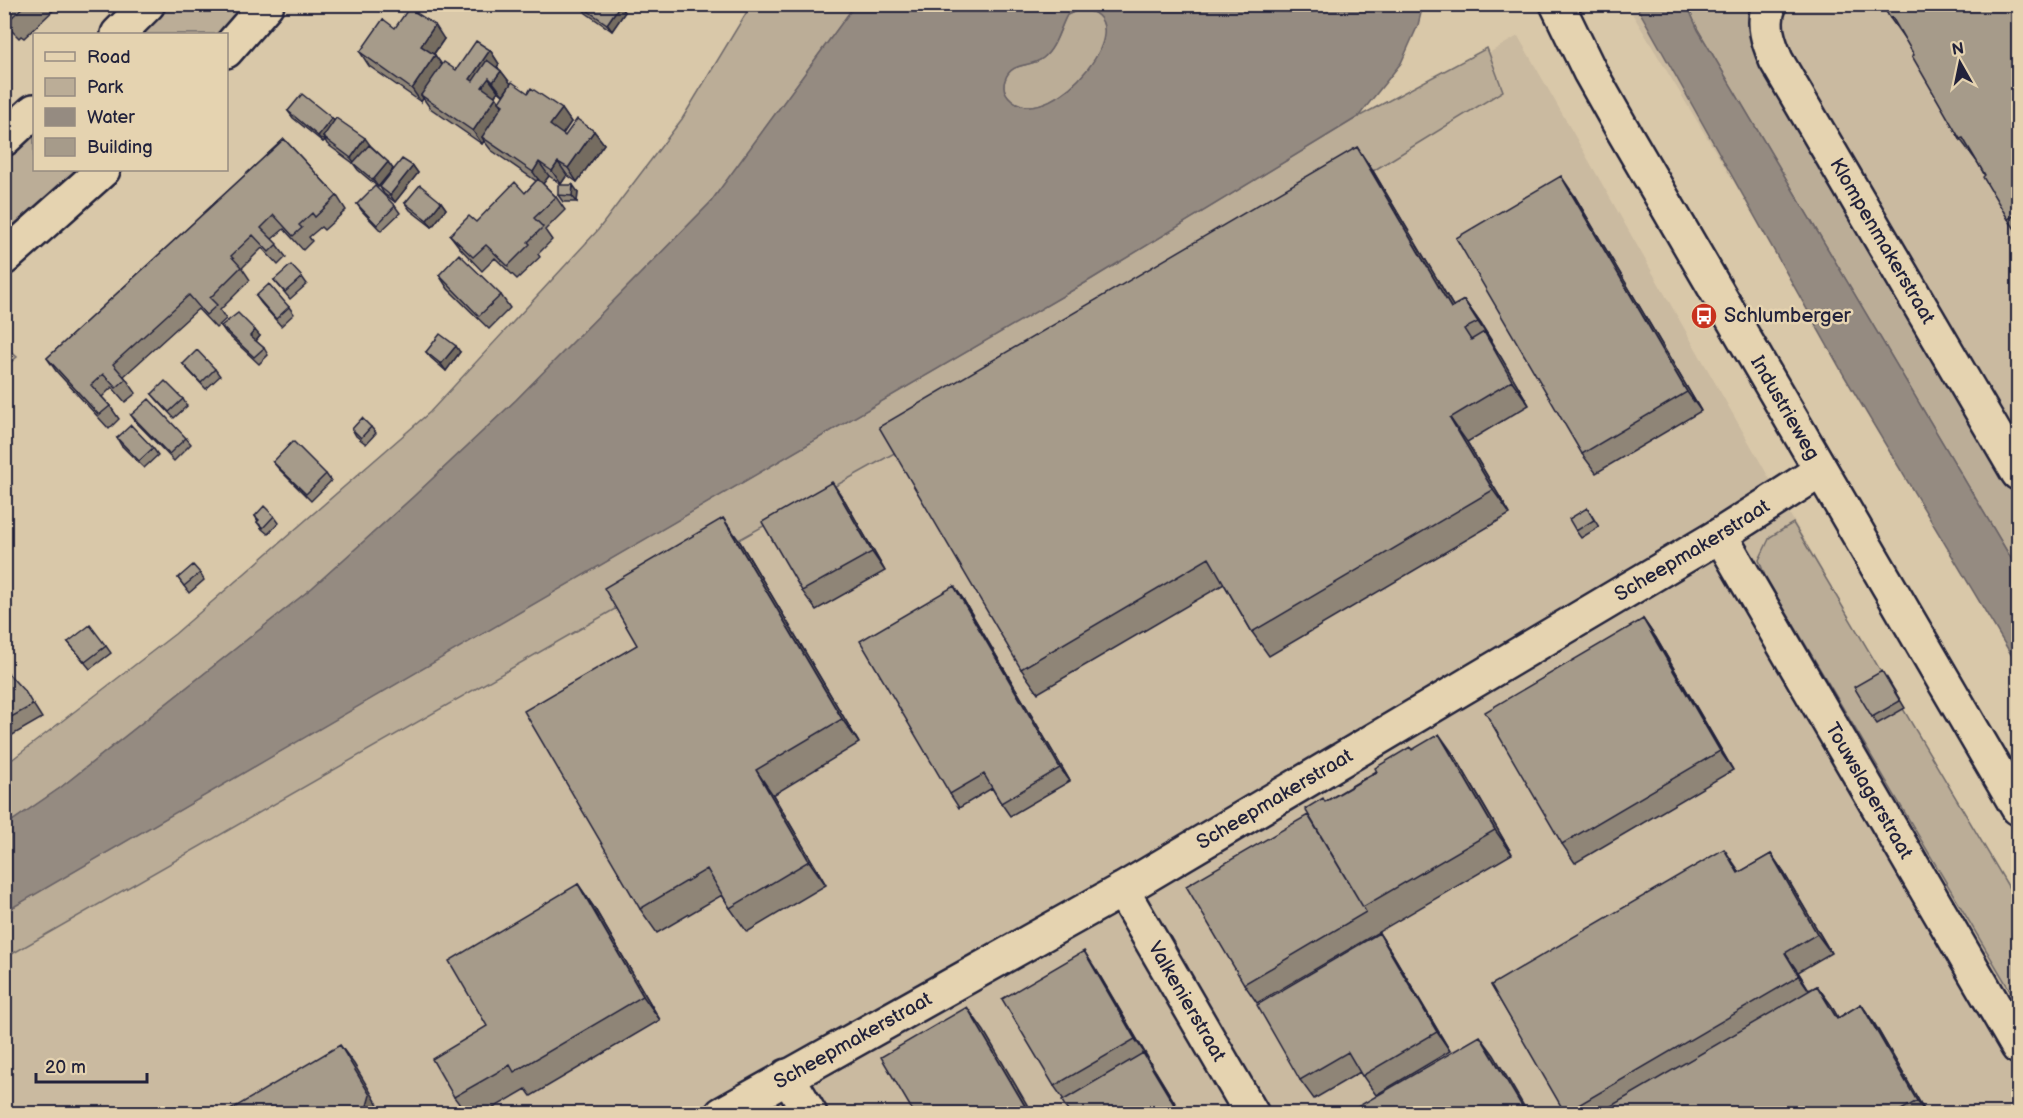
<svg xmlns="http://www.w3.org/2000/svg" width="2023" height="1118" viewBox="0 0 2023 1118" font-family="'Balsamiq Sans',sans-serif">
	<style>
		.built { fill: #cabaa0 }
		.green { fill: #bbad97; stroke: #6e6869; stroke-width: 1.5 }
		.water { fill: #958b81; stroke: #676165; stroke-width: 1.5; fill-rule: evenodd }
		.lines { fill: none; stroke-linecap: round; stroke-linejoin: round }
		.minor-casing { stroke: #22223b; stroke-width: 38 }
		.tertiary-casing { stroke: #22223b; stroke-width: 38 }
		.minor { stroke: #e5d3b0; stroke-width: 33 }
		.tertiary { stroke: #e5d3b0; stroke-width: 33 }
		.wall { fill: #8f8577; stroke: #22223b; stroke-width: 1.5 }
		.shaded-wall { fill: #746c61; stroke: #22223b; stroke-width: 1.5 }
		.building { fill: #a69b8a; stroke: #22223b; stroke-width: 1.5 }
		.labels { text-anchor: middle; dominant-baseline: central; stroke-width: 5; stroke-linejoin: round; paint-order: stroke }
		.street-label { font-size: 20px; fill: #22223b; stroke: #e5d3b0 }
		.poi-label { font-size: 20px; fill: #22223b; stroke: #e5d3b0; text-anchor: start }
	</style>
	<rect width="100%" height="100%" fill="#d9c8a9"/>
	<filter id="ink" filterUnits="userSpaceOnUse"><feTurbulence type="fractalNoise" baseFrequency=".0167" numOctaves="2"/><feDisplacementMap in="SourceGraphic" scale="12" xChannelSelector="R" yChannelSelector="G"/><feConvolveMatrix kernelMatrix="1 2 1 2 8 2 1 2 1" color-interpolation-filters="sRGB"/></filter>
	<g filter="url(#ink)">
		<path class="built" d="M 1627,5 L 2018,5 L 2018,653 Z
			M 1518,36 L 1792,518 L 2018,909 L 2018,1113 L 5,1113 L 4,918 Z"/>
		<path class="green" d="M 167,5 L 255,5 L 226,34 L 137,34 Z
			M 751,5 L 855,5 L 710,203 L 516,400 L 413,497 L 312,588 L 60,788 L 5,826 L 5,765 L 175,634 L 430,412 L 598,230 L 682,119 Z
			M 1687,5 L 1750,5 L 1749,12 L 1753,35 L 1920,335 L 2018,501 L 2018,570 L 1698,30 Z
			M 1080,9 C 1150,16 1053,133 1012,100 C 1006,95 1002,88 1005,80 C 1011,61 1030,68 1043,58 C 1056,48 1060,28 1067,15 Z
			M 1487,48 L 1503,91 L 1373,171 L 898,451 L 622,605 L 5,958 L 4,912 L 1085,283 L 1358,117 Z
			M 34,132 L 34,170 L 82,170 L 5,238 L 5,159 Z
			M 5,346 L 17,357 L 5,367 Z
			M 1793,523 L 2018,903 L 2018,1004 L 1765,576 L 1759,560 L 1770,537 Z"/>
		<path class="water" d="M 855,5 L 1423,5 L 1418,25 L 1401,63 L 1358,117 L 1085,283 L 5,912 L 5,826 L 60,788 L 312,588 L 413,497 L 516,400 L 710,203 ZM 1080,9 C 1149,16 1053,133 1012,100 C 1006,95 1002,88 1005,80 C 1011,61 1030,68 1043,58 C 1056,48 1059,29 1067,15 Z
			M 1636,5 L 1687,5 L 1698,30 L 2018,570 L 2018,666 L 1845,377 Z"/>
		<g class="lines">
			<defs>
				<g id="minor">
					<path id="s1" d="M 1770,4 C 1761,23 1769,43 1776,60 L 2018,473"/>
					<path d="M 118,34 L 148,4"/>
					<path d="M 226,51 L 267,4"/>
					<path d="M 4,139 L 34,111"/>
					<path d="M 4,258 L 103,170"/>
					<path id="s2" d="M 1720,535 L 2018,1047"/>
					<path id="s3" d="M 1122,890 L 1252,1114"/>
					<path d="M 787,1076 L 810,1114"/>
					<path id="s4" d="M 722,1114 L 1122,890 L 1720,535 L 1820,471"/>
				</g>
				<g id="tertiary">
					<path id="s5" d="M 1557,4 L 1590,72 L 1621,127 L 2018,808"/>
				</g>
			</defs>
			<use href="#minor" class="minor-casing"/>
			<use href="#tertiary" class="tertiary-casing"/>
			<use href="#minor" class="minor"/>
			<use href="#tertiary" class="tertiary"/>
		</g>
		<path class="wall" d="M 4,4 L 60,4 L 24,38 L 21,36 L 19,38 L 4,23 Z
			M 1882,4 L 2019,4 L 2019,235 L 2008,219 L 1978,163 L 1960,139 L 1907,42 L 1890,18 Z
			M 581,6 L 625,12 L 612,31 L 586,13 Z
			M 395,28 L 444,39 L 434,54 L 442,65 L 456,70 L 490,50 L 499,64 L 497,67 L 501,71 L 511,84 L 503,95 L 498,91 L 495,96 L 499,102 L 528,93 L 562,109 L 571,122 L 563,134 L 565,136 L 594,131 L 604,144 L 577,182 L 567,175 L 561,184 L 549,176 L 543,184 L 556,197 L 565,210 L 545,230 L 552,240 L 538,254 L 540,257 L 517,279 L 495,258 L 482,271 L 460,248 L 450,235 L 476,222 L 525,193 L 536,181 L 491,150 L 484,141 L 482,144 L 430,108 L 423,98 L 421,102 L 369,66 L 360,52 Z
			M 4,38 L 10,47 L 8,49 L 10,52 L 4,56 Z
			M 288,111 L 332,118 L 334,121 L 370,145 L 388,162 L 393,169 L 378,187 L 358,170 L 353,163 L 327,144 L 325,140 L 323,142 L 293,118 Z
			M 284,139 L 337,196 L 346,210 L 324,230 L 321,227 L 309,237 L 312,241 L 303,250 L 284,229 L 272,239 L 286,257 L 278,265 L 262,248 L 242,268 L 250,280 L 220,310 L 226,319 L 216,328 L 198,309 L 124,376 L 136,393 L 125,402 L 112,387 L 102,397 L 110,406 L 119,419 L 109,429 L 56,371 L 47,358 Z
			M 413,166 L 418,173 L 395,202 L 384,194 L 380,187 Z
			M 1373,171 L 1453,306 L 1464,300 L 1481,324 L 1529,405 L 1467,442 L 1510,514 L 1269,656 L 1252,632 L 1224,584 L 1038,693 L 1021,669 Z
			M 578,192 L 577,202 L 563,202 L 558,195 Z
			M 1574,195 L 1701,411 L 1596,473 L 1582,454 Z
			M 441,202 L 446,209 L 432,227 L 410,210 L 405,203 Z
			M 357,204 L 395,206 L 400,213 L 381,231 L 362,211 Z
			M 439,275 L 501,295 L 510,308 L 489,329 L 448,289 Z
			M 302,277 L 307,284 L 290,299 L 274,280 Z
			M 256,296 L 289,307 L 294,314 L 281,326 L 261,303 Z
			M 221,326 L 260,336 L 256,341 L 264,348 L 268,355 L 259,364 L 226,333 Z
			M 426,352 L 460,352 L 446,371 L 431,358 Z
			M 183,364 L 215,369 L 220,376 L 206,389 L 188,370 Z
			M 152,394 L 183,399 L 187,406 L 174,418 L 157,400 Z
			M 131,415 L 186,438 L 191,444 L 174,461 L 136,422 Z
			M 371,427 L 376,433 L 366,444 L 356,436 L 352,429 Z
			M 117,438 L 153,448 L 158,455 L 144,468 L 121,445 Z
			M 273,462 L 326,474 L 331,481 L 311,501 L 278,468 Z
			M 845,501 L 885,571 L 816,610 L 802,591 Z
			M 1587,508 L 1599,527 L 1581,538 L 1576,531 Z
			M 255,516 L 274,516 L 279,523 L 268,534 L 262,529 L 257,522 L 258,521 Z
			M 740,542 L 859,743 L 773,795 L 826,885 L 747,932 L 730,908 L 722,895 L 657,933 L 640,909 L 637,645 Z
			M 200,573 L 204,580 L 189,593 L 178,578 Z
			M 954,586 L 963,599 L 1070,781 L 1010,816 L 1001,803 L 992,788 L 959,808 L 950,794 Z
			M 1643,619 L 1656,638 L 1733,770 L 1575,863 L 1562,844 Z
			M 68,642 L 106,646 L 111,653 L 90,669 Z
			M 4,669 L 35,707 L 42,718 L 4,740 Z
			M 1887,678 L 1905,708 L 1877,724 L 1872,717 Z
			M 1412,750 L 1456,758 L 1512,854 L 1257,1003 L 1244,984 L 1326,801 Z
			M 1771,854 L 1784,873 L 1831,953 L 1798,972 L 1809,990 L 1817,986 L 1831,1005 L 1838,1018 L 1861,1004 L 1874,1023 L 1926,1113 L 1566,1113 L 1491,985 L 1740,872 Z
			M 578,884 L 595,909 L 660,1020 L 531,1096 L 526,1089 L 485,1113 L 466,1113 L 454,1097 L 487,1026 Z
			M 1379,933 L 1392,953 L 1450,1051 L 1376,1095 L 1360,1072 L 1314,1099 L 1300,1080 Z
			M 1097,971 L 1148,1058 L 1147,1058 L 1156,1072 L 1181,1113 L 1069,1113 L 1064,1100 L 1054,1086 Z"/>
		<path class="shaded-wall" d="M 620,5 L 625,12 L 612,31 L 607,24 Z
			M 435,25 L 444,39 L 430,59 L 421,46 Z
			M 490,50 L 499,64 L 489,79 L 498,91 L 491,101 L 470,79 Z
			M 435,55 L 444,68 L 421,95 L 423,98 L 421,102 L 412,89 Z
			M 501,71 L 511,84 L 503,95 L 493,82 Z
			M 496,97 L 505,110 L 482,137 L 484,141 L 482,144 L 473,131 Z
			M 562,109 L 571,122 L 559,139 L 550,125 Z
			M 332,118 L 337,125 L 323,137 L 325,140 L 323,142 L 318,136 Z
			M 594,131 L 604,144 L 577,182 L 568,168 Z
			M 365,138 L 370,145 L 356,165 L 351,158 Z
			M 1357,147 L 1373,171 L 1466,328 L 1451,308 Z
			M 388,162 L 393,169 L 378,187 L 373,180 Z
			M 539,162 L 549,176 L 542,185 L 533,172 Z
			M 558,162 L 567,175 L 561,184 L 552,171 Z
			M 413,166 L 418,173 L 395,202 L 390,195 Z
			M 1561,176 L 1574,195 L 1701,411 L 1687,392 Z
			M 573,185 L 578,192 L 577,202 L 572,196 Z
			M 441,202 L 446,209 L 432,227 L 427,220 Z
			M 1464,300 L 1481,324 L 1495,346 L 1478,322 Z
			M 255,330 L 260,336 L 255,342 L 250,336 Z
			M 1484,332 L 1501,357 L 1529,405 L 1512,381 Z
			M 456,346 L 460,352 L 446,371 L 441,364 Z
			M 1450,418 L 1467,442 L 1510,514 L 1493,490 Z
			M 832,482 L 845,501 L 885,571 L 872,552 Z
			M 723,518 L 740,542 L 859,743 L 842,719 Z
			M 954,586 L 963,599 L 1070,781 L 1060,768 Z
			M 1643,619 L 1656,638 L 1733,770 L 1720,751 Z
			M 1439,734 L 1456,758 L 1512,854 L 1495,830 Z
			M 756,770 L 773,795 L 826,885 L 809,861 Z
			M 1724,849 L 1737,868 L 1752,892 L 1738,873 Z
			M 1771,854 L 1784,873 L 1831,953 L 1817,934 Z
			M 578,884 L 595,909 L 660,1020 L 643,996 Z
			M 1379,933 L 1392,953 L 1450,1051 L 1437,1032 Z
			M 1084,951 L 1097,971 L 1148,1058 L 1135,1039 Z
			M 1785,953 L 1798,972 L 1813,996 L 1799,976 Z
			M 1817,986 L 1831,1005 L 1850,1038 L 1837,1019 Z
			M 1861,1004 L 1874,1023 L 1926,1113 L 1917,1101 Z
			M 967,1007 L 984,1031 L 1032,1113 L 1029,1113 Z
			M 1480,1036 L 1494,1055 L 1528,1113 L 1526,1113 Z
			M 340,1045 L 354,1064 L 383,1113 L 365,1113 Z
			M 1143,1053 L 1156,1072 L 1181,1113 L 1179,1113 Z"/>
		<path class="building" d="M 4,4 L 26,4 L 10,19 L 8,17 L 5,19 Z
			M 582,4 L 619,4 L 620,5 L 607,24 L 581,6 Z
			M 1882,4 L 2019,4 L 2019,213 L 2008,219 L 1983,177 L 1985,175 L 1963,138 L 1960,139 L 1912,56 L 1914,55 L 1892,17 L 1890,18 Z
			M 409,8 L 435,25 L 421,46 L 435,55 L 412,89 L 360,52 L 383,19 L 395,28 Z
			M 476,41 L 490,50 L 470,79 L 473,81 L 487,60 L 501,71 L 493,82 L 489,78 L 482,87 L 496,97 L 473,131 L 421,95 L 444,62 L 456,70 Z
			M 512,82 L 528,93 L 531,88 L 562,109 L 550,125 L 565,136 L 577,119 L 594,131 L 568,168 L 558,162 L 552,171 L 539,162 L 533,172 L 482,137 L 503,105 L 499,102 Z
			M 302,94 L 332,118 L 318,136 L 288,111 Z
			M 336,118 L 365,138 L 351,158 L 323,137 Z
			M 284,139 L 337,196 L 315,217 L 312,213 L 299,225 L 302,228 L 293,236 L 274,215 L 261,228 L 277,244 L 269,252 L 253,235 L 231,256 L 241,267 L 210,298 L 217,305 L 206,315 L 189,295 L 113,364 L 126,379 L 116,388 L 103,374 L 91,385 L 110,406 L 99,415 L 47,358 Z
			M 369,145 L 388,162 L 373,180 L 353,163 Z
			M 1357,147 L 1451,308 L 1464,300 L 1478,322 L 1464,329 L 1471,340 L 1484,332 L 1512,381 L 1450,418 L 1493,490 L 1252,632 L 1209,558 L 1021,669 L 879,427 Z
			M 402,159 L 413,166 L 390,195 L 380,187 Z
			M 1561,176 L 1687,392 L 1582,454 L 1456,238 Z
			M 538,179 L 556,197 L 534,218 L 543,227 L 528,242 L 530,244 L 508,266 L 486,245 L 473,257 L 450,235 L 469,216 L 476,222 L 515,182 L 525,193 Z
			M 420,185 L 441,202 L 427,220 L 405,203 Z
			M 558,185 L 573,185 L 572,196 L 558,195 Z
			M 375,186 L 395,206 L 377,225 L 357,204 Z
			M 459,254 L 501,295 L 479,316 L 439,275 Z
			M 291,265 L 302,277 L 285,292 L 274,280 Z
			M 269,284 L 289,307 L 276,319 L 256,296 Z
			M 238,313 L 255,330 L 250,336 L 264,348 L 254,357 L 221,326 Z
			M 440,334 L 456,346 L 441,364 L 426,352 Z
			M 197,350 L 215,369 L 201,383 L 183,364 Z
			M 165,381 L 183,399 L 169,412 L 152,394 Z
			M 149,399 L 186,438 L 169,454 L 131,415 Z
			M 362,418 L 371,427 L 361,438 L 352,429 Z
			M 131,425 L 153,448 L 139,461 L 117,438 Z
			M 293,441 L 326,474 L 306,494 L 273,462 Z
			M 832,482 L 872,552 L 802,591 L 762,522 Z
			M 264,506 L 274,516 L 263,528 L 257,522 L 259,520 L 255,516 Z
			M 1587,508 L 1594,520 L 1576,531 L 1569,519 Z
			M 723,518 L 842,719 L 756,770 L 809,861 L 730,908 L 707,869 L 640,909 L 524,711 L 637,645 L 604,588 Z
			M 193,565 L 200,573 L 184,586 L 178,578 Z
			M 954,586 L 1060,768 L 1001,803 L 984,774 L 950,794 L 860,641 Z
			M 1643,619 L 1720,751 L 1562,844 L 1485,712 Z
			M 90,625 L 106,646 L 85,662 L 68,642 Z
			M 4,669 L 26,693 L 33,705 L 4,721 Z
			M 1882,671 L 1900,701 L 1872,717 L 1854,687 Z
			M 1439,734 L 1495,830 L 1363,907 L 1305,809 L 1323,798 L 1325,802 L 1377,772 L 1375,768 L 1410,747 L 1412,750 Z
			M 1308,815 L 1366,912 L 1244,984 L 1186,886 Z
			M 1724,849 L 1738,873 L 1771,854 L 1817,934 L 1785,953 L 1799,976 L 1565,1113 L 1491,985 Z
			M 578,884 L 643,996 L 514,1072 L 510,1065 L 454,1097 L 432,1059 L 487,1026 L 449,961 Z
			M 1379,933 L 1437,1032 L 1362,1076 L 1348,1052 L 1300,1080 L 1257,1005 Z
			M 1084,951 L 1135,1039 L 1054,1086 L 1002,999 Z
			M 1817,986 L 1837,1019 L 1861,1004 L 1917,1101 L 1896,1113 L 1599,1113 Z
			M 967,1007 L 1029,1113 L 914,1113 L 881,1057 Z
			M 1480,1036 L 1526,1113 L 1347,1113 Z
			M 340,1045 L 370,1095 L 365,1113 L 225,1113 Z
			M 1143,1053 L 1179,1113 L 1069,1113 L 1062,1101 Z"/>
	</g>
	<defs>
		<symbol id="bus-disc" viewBox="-11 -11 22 22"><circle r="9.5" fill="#c8321e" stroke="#e5d3b0"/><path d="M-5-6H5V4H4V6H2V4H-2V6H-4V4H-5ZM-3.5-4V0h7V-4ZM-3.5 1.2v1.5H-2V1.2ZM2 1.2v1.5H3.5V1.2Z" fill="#fff"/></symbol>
	</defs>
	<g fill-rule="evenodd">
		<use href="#bus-disc" x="1689" y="301" width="30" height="30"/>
	</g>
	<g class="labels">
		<g class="street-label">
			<text stroke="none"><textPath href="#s1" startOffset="268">Klompenmakerstraat</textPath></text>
			<text stroke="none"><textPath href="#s5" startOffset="464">Industrieweg</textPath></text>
			<text stroke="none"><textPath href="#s4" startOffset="1122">Scheepmakerstraat</textPath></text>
			<text stroke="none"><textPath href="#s2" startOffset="296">Touwslagerstraat</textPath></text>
			<text stroke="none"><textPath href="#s4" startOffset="636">Scheepmakerstraat</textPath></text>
			<text stroke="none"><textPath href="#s3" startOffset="129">Valkenierstraat</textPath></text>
			<text stroke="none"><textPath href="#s4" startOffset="150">Scheepmakerstraat</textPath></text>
		</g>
		<g class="poi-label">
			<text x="1724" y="316">Schlumberger</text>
		</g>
	</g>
	<rect width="2023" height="1118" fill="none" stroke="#e5d3b0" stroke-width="24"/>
	<rect x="12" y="12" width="1999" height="1094" fill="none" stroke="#22223b" stroke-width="2" filter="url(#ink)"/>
	<rect x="33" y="33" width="195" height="138" fill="#e5d3b0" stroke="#978c81" stroke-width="1.5"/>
	<rect x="45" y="52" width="30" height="9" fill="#e5d3b0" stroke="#978c81" stroke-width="1.5"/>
	<text x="87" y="63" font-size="18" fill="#22223b">Road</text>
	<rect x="45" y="78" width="30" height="18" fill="#bbad97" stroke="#978c81" stroke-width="1.5"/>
	<text x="87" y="93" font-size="18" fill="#22223b">Park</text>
	<rect x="45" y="108" width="30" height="18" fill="#958b81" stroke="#978c81" stroke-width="1.5"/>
	<text x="87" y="123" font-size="18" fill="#22223b">Water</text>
	<rect x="45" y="138" width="30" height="18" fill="#a69b8a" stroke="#978c81" stroke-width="1.5"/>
	<text x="87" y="153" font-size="18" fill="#22223b">Building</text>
	<g transform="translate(1960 63) rotate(351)" stroke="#e5d3b0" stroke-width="4.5" paint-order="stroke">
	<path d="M0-4.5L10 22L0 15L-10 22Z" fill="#22223b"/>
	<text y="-9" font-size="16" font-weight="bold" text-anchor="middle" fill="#22223b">N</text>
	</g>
	<path d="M36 1073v9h111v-9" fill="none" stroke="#22223b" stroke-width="3"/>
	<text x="45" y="1073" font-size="18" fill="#22223b" stroke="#e5d3b0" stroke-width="4.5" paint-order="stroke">20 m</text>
</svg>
